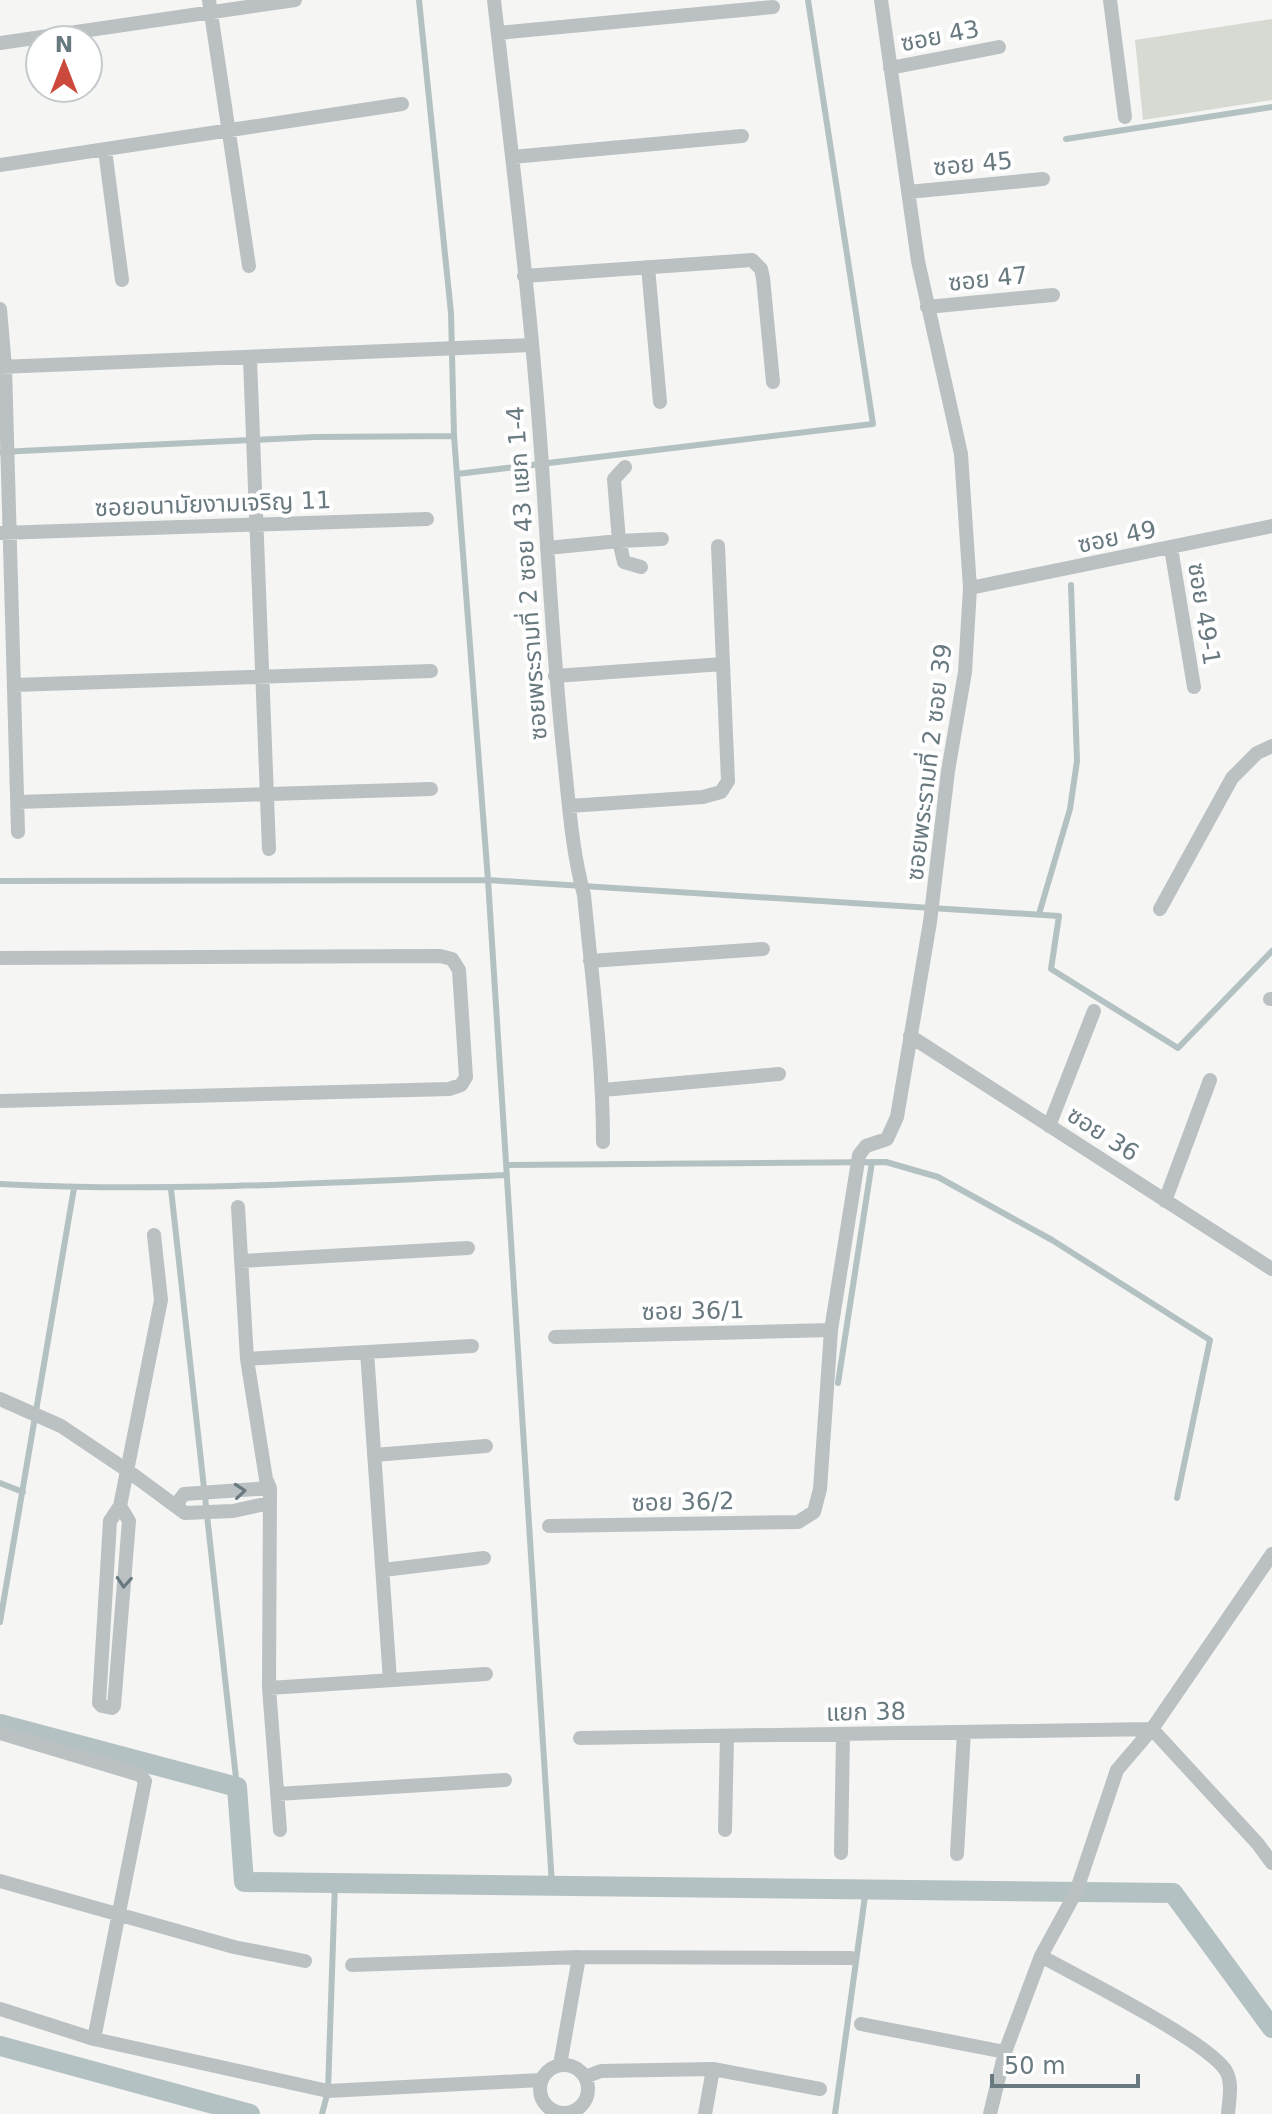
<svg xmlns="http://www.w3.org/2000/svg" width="1272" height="2114" viewBox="0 0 1272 2114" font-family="'DejaVu Sans','Noto Sans Thai',sans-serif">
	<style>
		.green { fill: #d6dad2 }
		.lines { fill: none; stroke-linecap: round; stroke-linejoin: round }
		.stream { stroke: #b4c1c2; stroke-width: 6 }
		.canal { stroke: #b4c1c2; stroke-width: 20 }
		.minor { stroke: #bbc0c2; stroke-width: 14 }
		.oneway { stroke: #697980 }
		.labels { text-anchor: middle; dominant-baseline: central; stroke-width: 8; stroke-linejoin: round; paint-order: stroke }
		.street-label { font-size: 24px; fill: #697980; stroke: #fff }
	</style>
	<rect width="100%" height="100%" fill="#f5f5f3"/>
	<path class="green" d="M 1272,19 L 1272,100 L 1143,120 L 1135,40 Z"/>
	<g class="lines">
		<path class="stream" d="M 419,0 L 451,313 L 454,436 L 488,880 L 552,1885
			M 1066,139 L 1272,107
			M 0,452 L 315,437 L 454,436
			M 457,474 L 873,424 L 808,0
			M 0,881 L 488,880 L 1059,916 L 1051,969 L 1178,1048 L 1272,951
			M 1039,914 L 1070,809 L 1077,761 L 1071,585
			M 507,1165 L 886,1162 L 938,1177 L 1052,1240 L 1210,1340 L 1177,1498
			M 0,1184 C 169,1193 338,1182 507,1175
			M 171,1189 L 237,1787
			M 838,1383 L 872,1162
			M 0,1483 L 23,1492
			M 0,1622 L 74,1188
			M 322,2114 L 328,2091 L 335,1883
			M 835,2114 L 866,1889"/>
		<path class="canal" d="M 0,1724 L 237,1787 L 244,1882 L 1173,1893 L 1272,2028
			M 0,2046 L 250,2114"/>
		<path class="minor" d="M 209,0 L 249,266
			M 494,0 C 512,160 533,320 543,481 C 549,573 554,666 564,758 C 569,804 572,851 584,895 C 592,978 603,1059 603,1142
			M 1110,0 L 1125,117
			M 498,33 L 773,7
			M 0,43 L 295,0
			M 890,68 L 999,47
			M 105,150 L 122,280
			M 512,157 L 742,136
			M 0,165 L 402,104
			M 908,192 L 1043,179
			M 648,267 L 660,402
			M 524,276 L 752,260 L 761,269 L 763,278 L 773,382
			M 927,307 L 1053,295
			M 0,309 L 5,367 L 18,832
			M 250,359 L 269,849
			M 0,367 L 531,345
			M 0,533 L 427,519
			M 547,548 L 619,541 L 614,479 L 625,467
			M 1171,548 L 1194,687
			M 641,567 L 624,562 L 619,541 L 662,539
			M 970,588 L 1272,526
			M 555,676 L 723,664
			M 14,685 L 431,671
			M 17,802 L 431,789
			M 569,806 L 703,797 L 721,792 L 728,781 L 718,546
			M 1160,909 L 1232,778 L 1257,753 L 1272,746
			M 0,958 L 440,956 L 452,959 L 459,970 L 466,1077 L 461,1085 L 449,1089 L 0,1101
			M 590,961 L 763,949
			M 1270,999 L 1272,999
			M 910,1036 L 1272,1269
			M 603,1090 L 779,1074
			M 1049,1126 L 1094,1011
			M 1165,1201 L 1210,1080
			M 238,1207 L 247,1359 L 266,1479 L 270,1488 L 269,1688 L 280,1830
			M 241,1261 L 468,1248
			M 555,1337 L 831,1330
			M 367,1352 L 390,1680
			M 247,1359 L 472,1346
			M 0,1399 L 61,1426 L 128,1471 L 185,1513 L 233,1511 L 270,1503
			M 374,1455 L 486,1446
			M 176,1505 L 184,1494 L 270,1488
			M 120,1506 L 129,1521 L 114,1706 L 112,1708 L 102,1706 L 99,1703 L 110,1521 L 120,1506 L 161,1300 L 154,1235
			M 549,1526 L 798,1522 L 814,1512 L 820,1489 L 831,1330 L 859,1155 L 866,1146 L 887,1139 L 897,1117 L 930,922 L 948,771 L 965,672 L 970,588 L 961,454 L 918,261 L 881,0
			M 383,1570 L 484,1558
			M 269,1688 L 486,1674
			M 0,1733 L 140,1775 L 145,1781 L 94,2039
			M 580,1738 L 1152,1729 L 1258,1844 L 1272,1863
			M 277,1794 L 505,1780
			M 725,1830 L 727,1736
			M 841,1853 L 843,1734
			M 957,1854 L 964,1732
			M 0,1881 L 234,1947 L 305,1961
			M 1041,1956 C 1078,1977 1208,2041 1226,2071 C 1233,2083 1229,2100 1228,2114
			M 352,1965 L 579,1957 L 851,1958
			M 0,2009 L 94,2039 L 328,2091 L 541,2080
			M 861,2024 L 1005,2052
			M 560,2065 L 579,1957
			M540 2089a24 24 0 1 1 48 0a24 24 0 1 1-48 0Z
			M 585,2077 L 601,2071 L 713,2069 L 820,2089
			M 705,2114 L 713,2069
			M 990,2114 L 1005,2052 L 1041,1956 L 1076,1892 L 1117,1770 L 1152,1729 L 1272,1554"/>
	</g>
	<defs><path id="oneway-chevron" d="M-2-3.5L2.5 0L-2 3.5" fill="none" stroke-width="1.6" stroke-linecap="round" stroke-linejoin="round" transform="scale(2)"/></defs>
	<g class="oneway">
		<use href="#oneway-chevron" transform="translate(240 1491) rotate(-5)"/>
		<use href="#oneway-chevron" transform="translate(124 1582) rotate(94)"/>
	</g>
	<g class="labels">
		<g class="street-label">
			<text transform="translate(940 36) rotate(-11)">ซอย 43</text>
			<text transform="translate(973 164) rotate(-5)">ซอย 45</text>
			<text transform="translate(988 279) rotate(-6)">ซอย 47</text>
			<text transform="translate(213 504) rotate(-2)">ซอยอนามัยงามเจริญ 11</text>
			<text transform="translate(1117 537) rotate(-12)">ซอย 49</text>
			<text transform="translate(527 573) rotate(-94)">ซอยพระรามที่ 2 ซอย 43 แยก 1-4</text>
			<text transform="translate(1204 614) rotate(81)">ซอย 49-1</text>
			<text transform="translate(929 762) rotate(-83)">ซอยพระรามที่ 2 ซอย 39</text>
			<text transform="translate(1103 1134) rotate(33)">ซอย 36</text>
			<text transform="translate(693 1311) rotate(-1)">ซอย 36/1</text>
			<text transform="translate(683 1502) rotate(-1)">ซอย 36/2</text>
			<text transform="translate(866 1712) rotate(-1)">แยก 38</text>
		</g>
	</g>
	<g transform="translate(64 64)"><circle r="38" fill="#ffffff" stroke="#c3c9cc" stroke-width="2"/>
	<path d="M0-6L14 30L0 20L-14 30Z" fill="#cb493d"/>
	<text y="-12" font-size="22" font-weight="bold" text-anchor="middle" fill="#697980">N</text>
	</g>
	<path d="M992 2074v12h146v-12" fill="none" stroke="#697980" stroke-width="4"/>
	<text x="1004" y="2074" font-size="24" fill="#697980" stroke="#ffffff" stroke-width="6" paint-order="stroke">50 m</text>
</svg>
